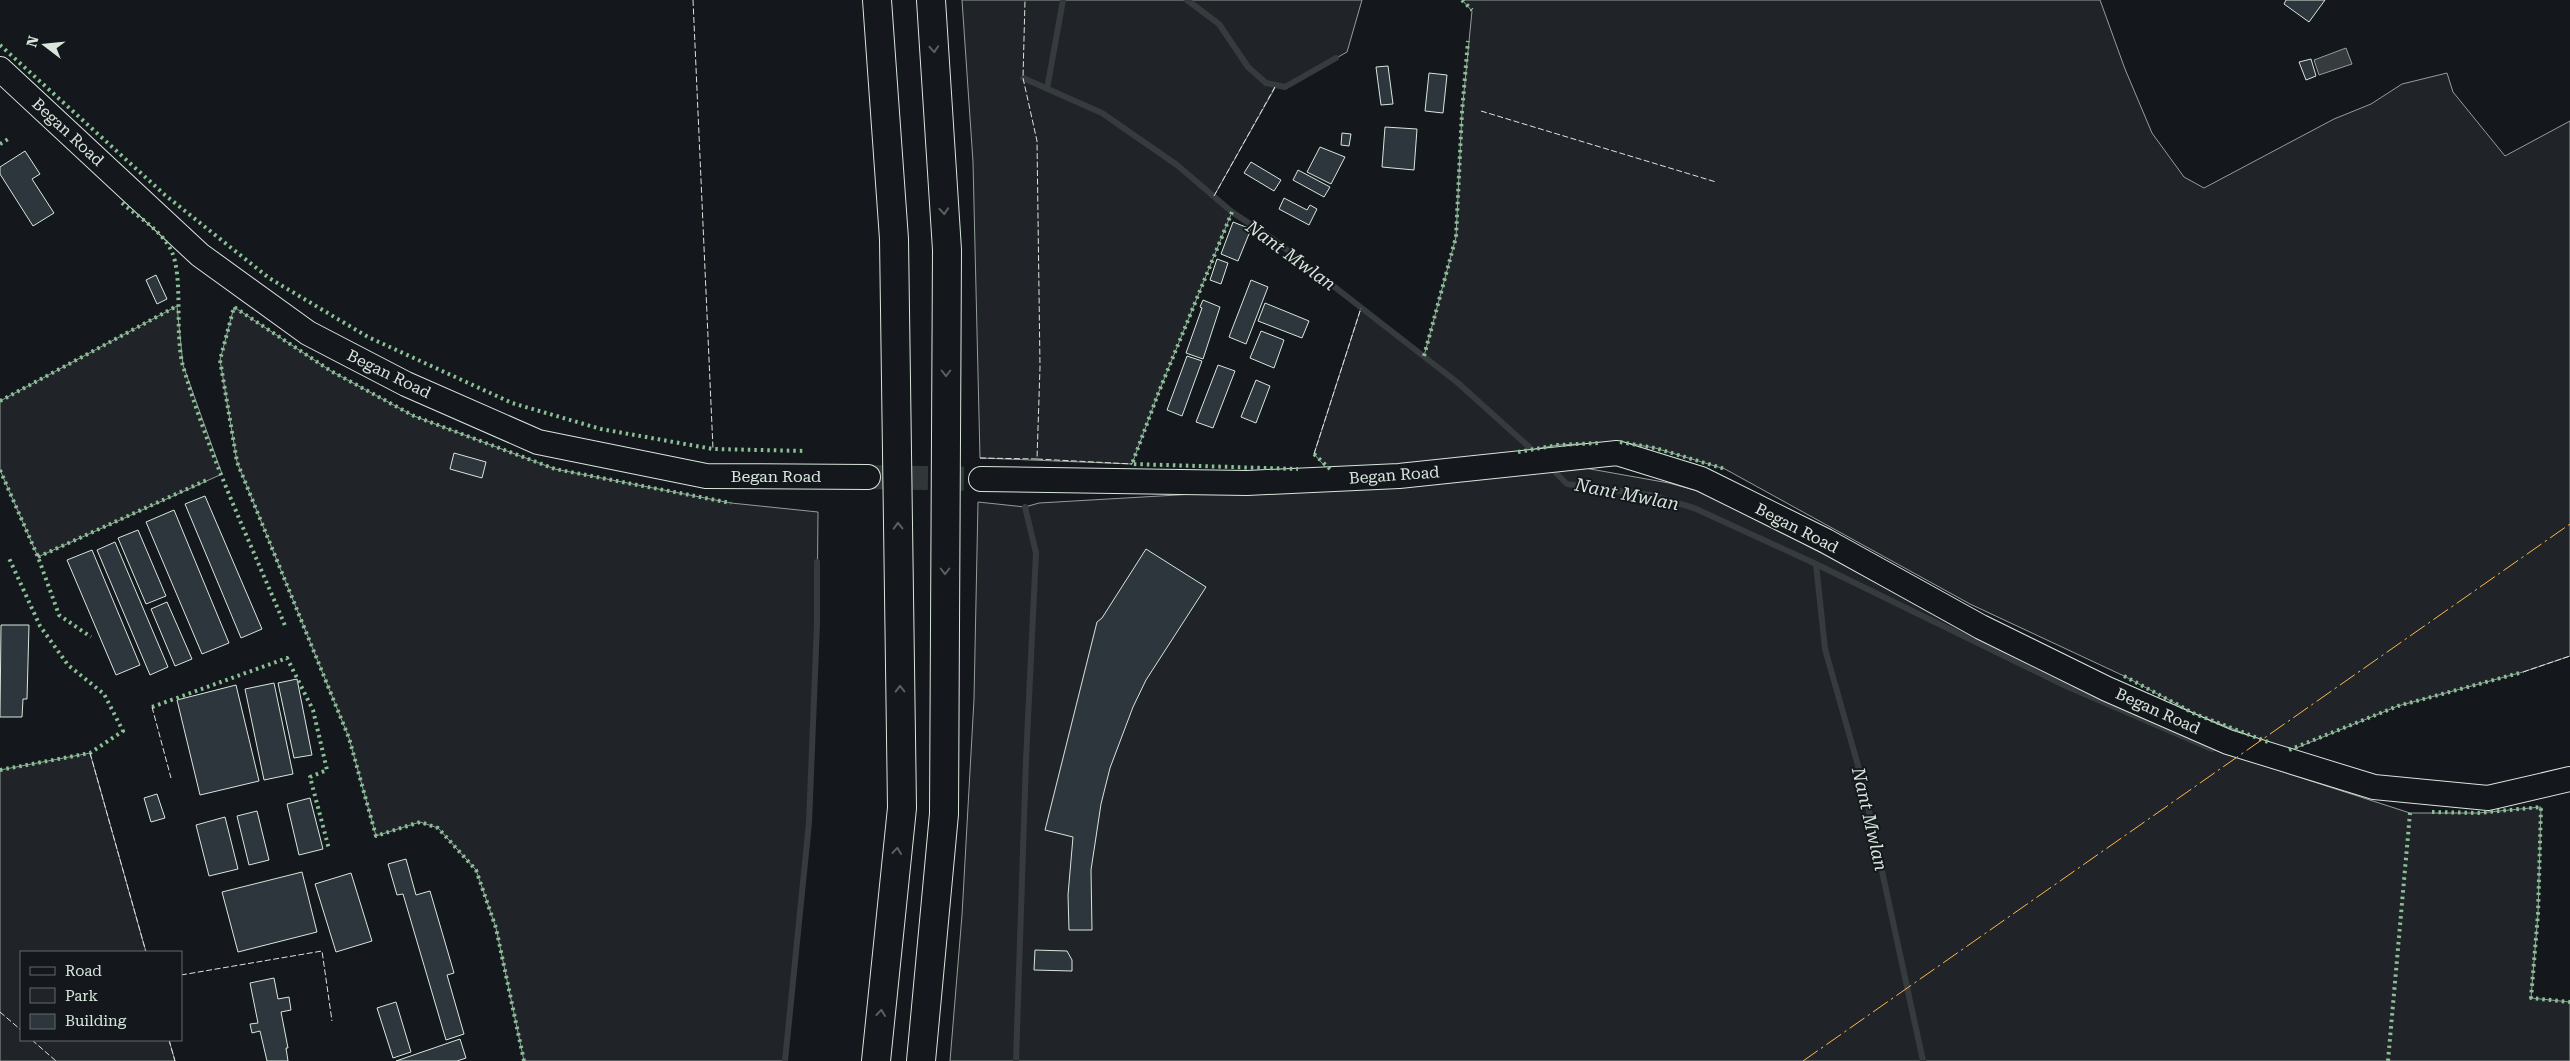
<svg xmlns="http://www.w3.org/2000/svg" width="2570" height="1061" viewBox="0 0 2570 1061" font-family="'Roboto Serif',serif">
	<style>
		.green { fill: #202428; stroke: #939e99 }
		.water { fill: #363b3e; stroke: #939e99 }
		.lines { fill: none; stroke-linecap: round; stroke-linejoin: round }
		.stream { stroke: #363b3e; stroke-width: 6 }
		.building { fill: #2c363c; stroke: #d8e6dc }
		.minor-tunnel { stroke: #313739; stroke-width: 24; stroke-dasharray: 24 12; stroke-linecap: butt }
		.minor-casing { stroke: #d8e6dc; stroke-width: 26 }
		.highway-casing { stroke: #d8e6dc; stroke-width: 30 }
		.minor { stroke: #14181c; stroke-width: 24 }
		.highway { stroke: #14181c; stroke-width: 28 }
		.hedge { stroke: #8ac095; stroke-width: 4; stroke-dasharray: 2.5 4; stroke-linecap: butt }
		.fence { stroke: #d8e6dc; stroke-width: 1; stroke-dasharray: 6 2.5; stroke-linecap: butt }
		.power { stroke: #ffb74d; stroke-width: 1; stroke-dasharray: 18 4 2.5 4; stroke-linecap: butt }
		.oneway { stroke: #59605f }
		.labels { text-anchor: middle; dominant-baseline: central; stroke-width: 4; stroke-linejoin: round; paint-order: stroke }
		.street-label { font-size: 16px; fill: #d8e6dc; stroke: #14181c }
		.water-label { font-size: 18px; font-style: italic; fill: #d8e6dc; stroke: #14181c }
	</style>
	<rect width="100%" height="100%" fill="#14181c"/>
	<path class="green" d="M 962,0 L 1362,0 L 1347,52 L 1285,87 L 1276,86 L 1214,196 L 1232,212 L 1158,394 L 1132,464 L 980,458 L 973,162 Z
		M 1462,0 L 2100,0 L 2125,69 L 2152,133 L 2184,177 L 2204,188 L 2334,119 L 2371,104 L 2402,84 L 2447,73 L 2453,92 L 2505,156 L 2570,121 L 2570,656 L 2523,672 L 2398,706 L 2289,751 L 2195,714 L 2124,676 L 1970,604 L 1725,469 L 1655,448 L 1621,442 L 1558,445 L 1470,460 L 1328,470 L 1314,454 L 1361,308 L 1424,356 L 1456,237 L 1462,112 L 1472,11 Z
		M 177,306 L 183,365 L 222,474 L 38,557 L 0,470 L 0,401 Z
		M 234,307 L 331,371 L 414,416 L 555,469 L 731,503 L 818,512 L 817,624 L 809,823 L 785,1061 L 524,1061 L 496,928 L 476,870 L 438,828 L 420,822 L 376,836 L 349,738 L 237,462 L 220,360 Z
		M 1579,467 L 1669,483 L 1716,496 L 2066,686 L 2212,749 L 2410,813 L 2478,813 L 2541,807 L 2538,914 L 2531,998 L 2570,1002 L 2570,1061 L 950,1061 L 962,915 L 974,699 L 978,502 L 1025,507 L 1039,503 L 1316,487 Z
		M 90,753 L 146,952 L 21,952 L 21,1040 L 169,1040 L 175,1061 L 0,1061 L 0,770 Z"/>
	<path class="water" d="M 2346,48 L 2352,64 L 2319,75 L 2314,60 Z"/>
	<g class="lines">
		<path class="stream" d="M 1187,0 L 1219,24 L 1248,67 L 1266,83 L 1285,87 L 1336,58
			M 1023,78 L 1102,113 L 1177,165 L 1232,212 L 1273,239 L 1458,383 L 1538,455
			M 1047,89 L 1063,0
			M 1549,466 L 1567,484 L 1650,495 L 1694,508 L 1816,564 L 1825,649 L 1863,783 L 1923,1061
			M 1816,564 L 2066,686 L 2212,749
			M 785,1061 L 809,823 L 817,624 L 817,562
			M 1016,1061 L 1026,760 L 1036,553 L 1025,507"/>
	</g>
	<path class="building" d="M 2286,0 L 2325,0 L 2309,22 L 2284,4 Z
		M 2311,59 L 2316,76 L 2306,80 L 2299,62 Z
		M 1388,66 L 1393,104 L 1381,105 L 1376,67 Z
		M 1429,73 L 1447,75 L 1443,113 L 1425,111 Z
		M 1385,127 L 1417,129 L 1414,170 L 1382,167 Z
		M 1342,133 L 1351,134 L 1349,146 L 1341,145 Z
		M 1320,147 L 1345,157 L 1331,184 L 1307,172 Z
		M 25,151 L 40,174 L 32,179 L 54,213 L 33,226 L 0,174 L 0,167 Z
		M 1251,162 L 1281,180 L 1274,191 L 1244,173 Z
		M 1298,170 L 1330,187 L 1324,197 L 1293,180 Z
		M 1284,198 L 1307,210 L 1310,205 L 1317,209 L 1309,225 L 1279,209 Z
		M 1233,222 L 1251,229 L 1238,261 L 1221,254 Z
		M 1217,259 L 1228,263 L 1221,284 L 1210,280 Z
		M 156,275 L 167,299 L 157,304 L 146,280 Z
		M 1251,280 L 1268,287 L 1246,344 L 1229,337 Z
		M 1203,300 L 1220,307 L 1203,359 L 1186,353 L 1202,308 L 1200,307 Z
		M 1265,303 L 1309,321 L 1302,338 L 1258,321 Z
		M 1261,331 L 1284,340 L 1274,368 L 1250,358 Z
		M 1187,356 L 1202,361 L 1182,416 L 1167,410 Z
		M 1218,365 L 1235,371 L 1213,428 L 1196,422 Z
		M 1256,380 L 1270,386 L 1256,423 L 1241,417 Z
		M 454,453 L 486,462 L 482,478 L 450,469 Z
		M 205,496 L 262,629 L 241,638 L 185,504 Z
		M 174,510 L 229,643 L 202,654 L 146,522 Z
		M 138,530 L 166,596 L 146,604 L 118,538 Z
		M 115,542 L 168,667 L 150,675 L 97,550 Z
		M 1146,549 L 1206,587 L 1146,680 L 1133,707 L 1110,768 L 1101,804 L 1091,870 L 1092,930 L 1069,930 L 1068,895 L 1073,837 L 1045,830 L 1097,622 L 1102,618 Z
		M 92,550 L 140,665 L 116,675 L 67,560 Z
		M 167,602 L 192,659 L 175,666 L 151,609 Z
		M 1,625 L 29,625 L 27,699 L 23,699 L 22,717 L 0,717 Z
		M 297,679 L 312,755 L 294,758 L 278,683 Z
		M 274,683 L 293,774 L 264,780 L 245,689 Z
		M 236,685 L 259,781 L 200,795 L 177,700 Z
		M 157,794 L 165,818 L 151,822 L 144,798 Z
		M 310,798 L 323,849 L 299,855 L 287,804 Z
		M 257,811 L 269,860 L 249,865 L 237,816 Z
		M 225,817 L 238,869 L 209,876 L 196,825 Z
		M 406,859 L 416,895 L 430,891 L 454,973 L 447,975 L 464,1034 L 446,1040 L 403,894 L 397,895 L 388,864 Z
		M 302,872 L 317,932 L 238,952 L 222,892 Z
		M 351,873 L 372,941 L 336,952 L 315,884 Z
		M 1035,950 L 1067,951 L 1072,960 L 1072,971 L 1034,970 Z
		M 274,978 L 278,999 L 289,997 L 291,1010 L 281,1012 L 288,1048 L 286,1048 L 288,1061 L 267,1061 L 260,1031 L 252,1033 L 250,1024 L 258,1023 L 250,983 Z
		M 396,1002 L 411,1052 L 393,1058 L 377,1008 Z
		M 460,1039 L 466,1058 L 457,1061 L 396,1061 Z"/>
	<g class="lines">
		<path class="minor-tunnel" d="M 868,477 L 981,479"/>
		<defs>
			<path id="minor" d="M 0,69 L 200,255 L 308,333 L 406,384 L 538,442 L 706,476 L 868,477
				M 981,479 L 1247,483 L 1399,476 L 1617,453 L 1701,479 L 1826,541 L 1981,627 L 2107,689 L 2228,742 L 2374,787 L 2488,798 L 2570,779"/>
			<path id="highway" d="M 876,1061 L 902,808 L 894,239 L 877,0
				M 921,1061 L 944,814 L 947,250 L 931,0"/>
		</defs>
		<use href="#minor" class="minor-casing"/>
		<use href="#highway" class="highway-casing"/>
		<use href="#minor" class="minor"/>
		<use href="#highway" class="highway"/>
		<path class="hedge" d="M 1462,0 L 1472,10
			M 0,45 L 165,195 L 269,278 L 368,337 L 512,403 L 601,429 L 713,449 L 806,451
			M 0,144 L 10,138
			M 122,203 C 138,217 161,230 171,250 C 184,276 174,333 183,366 C 209,456 250,542 286,628
			M 1232,212 L 1158,394 L 1132,464 L 1298,469
			M 1424,356 L 1456,237 L 1462,112 L 1468,41
			M 0,401 L 177,306
			M 1620,442 L 1655,448 L 1725,469
			M 1518,452 L 1558,445 L 1598,443
			M 1314,454 L 1330,469
			M 0,470 L 38,557 L 59,615 L 91,637
			M 38,557 L 209,479
			M 2124,676 L 2195,714 L 2268,742
			M 152,707 L 287,658 L 313,710 L 327,770 L 310,777 L 329,849
			M 2289,750 L 2398,706 L 2523,672
			M 0,770 L 90,753 L 123,731 L 104,694 L 68,665 L 40,626 L 8,556
			M 2432,812 L 2478,813 L 2541,807 L 2538,914 L 2531,998 L 2570,1002
			M 524,1061 L 496,928 L 476,870 L 438,828 L 420,822 L 376,836 L 349,738 L 237,462 L 220,360 L 234,307 L 331,371 L 414,416 L 555,469 L 731,503
			M 2388,1061 L 2410,813"/>
		<path class="fence" d="M 693,0 L 713,449
			M 1481,111 L 1716,182
			M 1214,196 L 1276,85
			M 1314,454 L 1361,308
			M 980,458 L 1037,459 L 1040,367 L 1037,141 L 1023,78 L 1025,0
			M 1037,459 L 1132,464
			M 2523,672 L 2570,656
			M 152,707 L 171,778
			M 90,753 L 146,952
			M 181,975 L 322,951 L 332,1021
			M 0,1012 L 21,1030
			M 32,1040 L 56,1061
			M 169,1040 L 175,1061"/>
		<path class="power" d="M 1803,1061 L 2570,524"/>
	</g>
	<defs><path id="oneway-chevron" d="M-2-3.5L2.5 0L-2 3.5" fill="none" stroke-width="1.6" stroke-linecap="round" stroke-linejoin="round" transform="scale(1.25)"/></defs>
	<g class="oneway">
		<use href="#oneway-chevron" transform="translate(934 49) rotate(86)"/>
		<use href="#oneway-chevron" transform="translate(944 211) rotate(86)"/>
		<use href="#oneway-chevron" transform="translate(946 373) rotate(90)"/>
		<use href="#oneway-chevron" transform="translate(898 526) rotate(-91)"/>
		<use href="#oneway-chevron" transform="translate(945 571) rotate(90)"/>
		<use href="#oneway-chevron" transform="translate(900 689) rotate(-91)"/>
		<use href="#oneway-chevron" transform="translate(897 851) rotate(-84)"/>
		<use href="#oneway-chevron" transform="translate(881 1013) rotate(-84)"/>
	</g>
	<g class="labels">
		<g class="street-label">
			<text transform="translate(68 132) rotate(43)">Began Road</text>
			<text transform="translate(389 374) rotate(26)">Began Road</text>
			<text transform="translate(1394 475) rotate(-4)">Began Road</text>
			<text x="776" y="476">Began Road</text>
			<text transform="translate(1797 528) rotate(27)">Began Road</text>
			<text transform="translate(2158 711) rotate(24)">Began Road</text>
		</g>
		<g class="water-label">
			<text transform="translate(1291 255) rotate(36)">Nant Mwlan</text>
			<text transform="translate(1627 494) rotate(11)">Nant Mwlan</text>
			<text transform="translate(1870 819) rotate(77)">Nant Mwlan</text>
		</g>
	</g>
	<rect x="20" y="951" width="162" height="90" fill="#14181c" stroke="#626a69"/>
	<rect x="30" y="967" width="25" height="8" fill="#14181c" stroke="#626a69"/>
	<text x="65" y="976" font-size="15" fill="#d8e6dc">Road</text>
	<rect x="30" y="988" width="25" height="15" fill="#202428" stroke="#626a69"/>
	<text x="65" y="1001" font-size="15" fill="#d8e6dc">Park</text>
	<rect x="30" y="1014" width="25" height="15" fill="#2c363c" stroke="#626a69"/>
	<text x="65" y="1026" font-size="15" fill="#d8e6dc">Building</text>
	<g transform="translate(45 45) rotate(286)" stroke="#14181c" stroke-width="4" paint-order="stroke">
	<path d="M0-4L9 19L0 12L-9 19Z" fill="#d8e6dc"/>
	<text y="-8" font-size="14" font-weight="bold" text-anchor="middle" fill="#d8e6dc">N</text>
	</g>
</svg>
